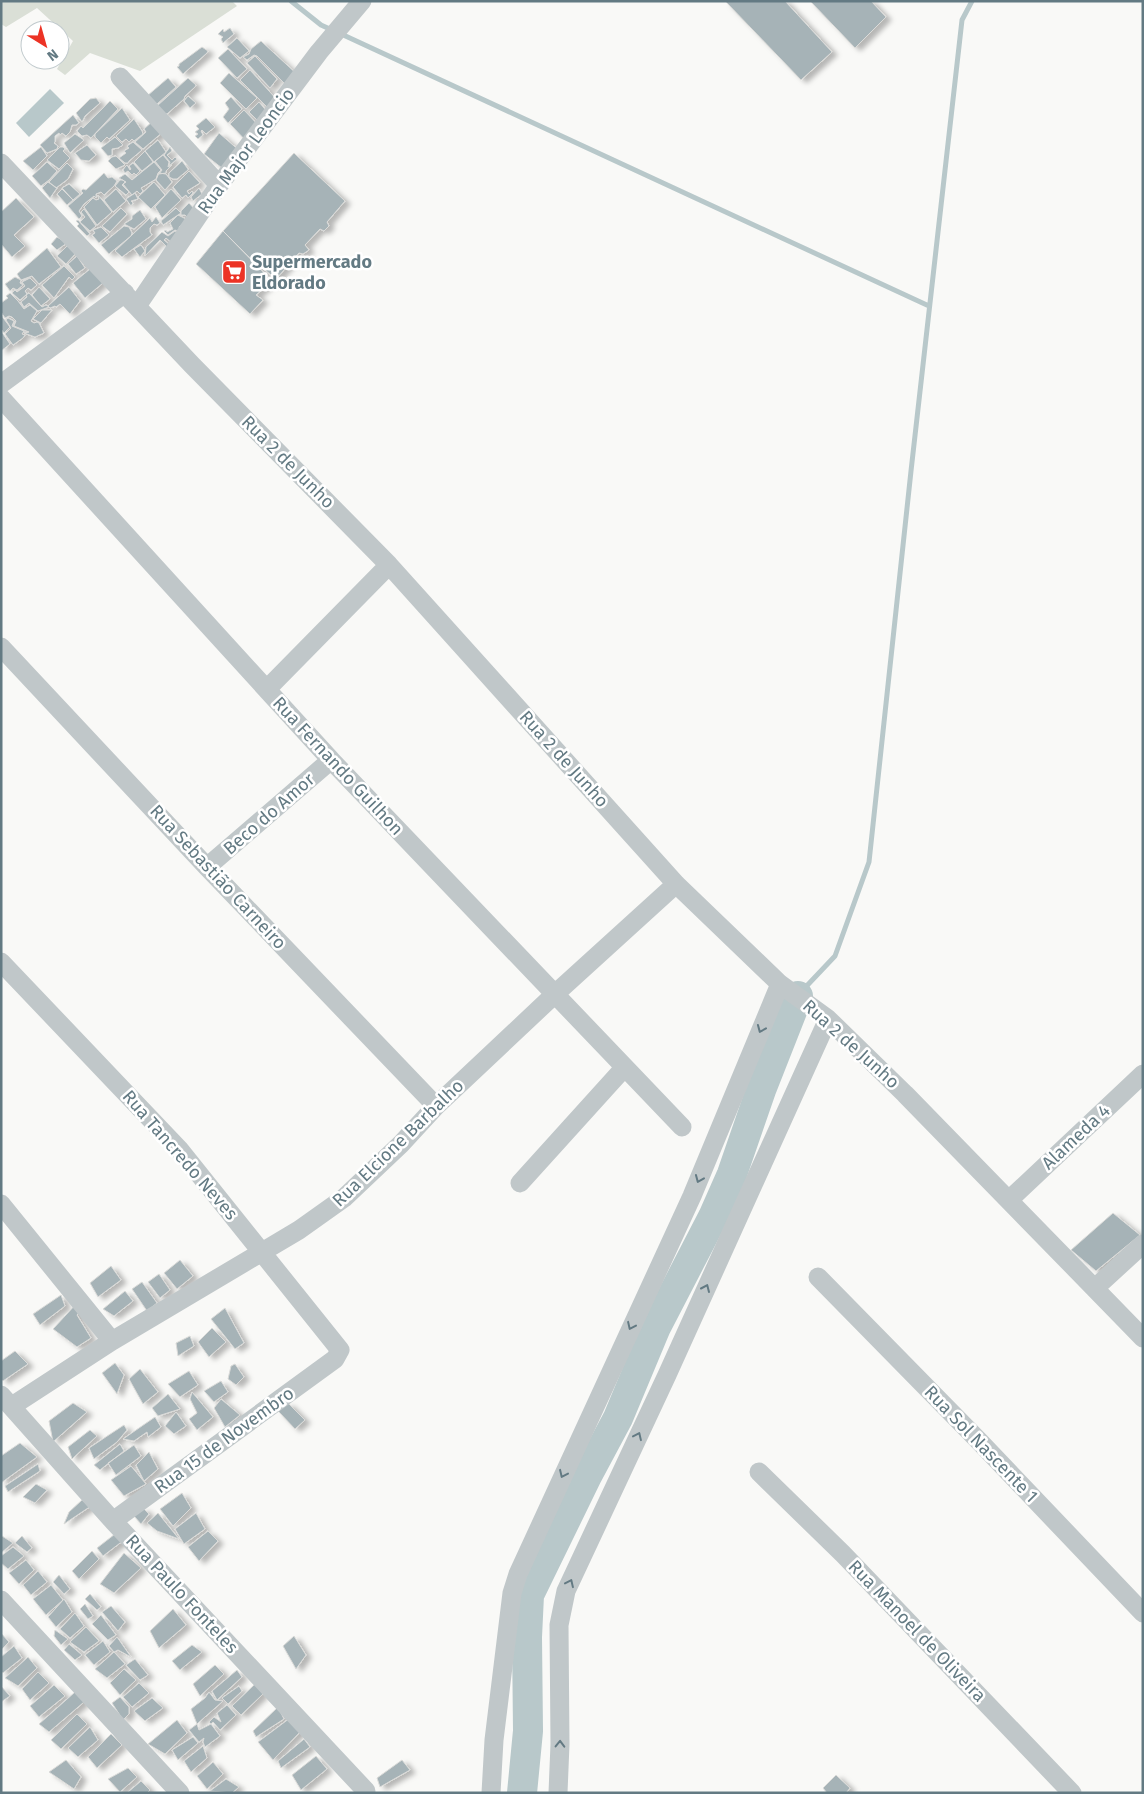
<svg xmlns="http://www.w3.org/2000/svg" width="1144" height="1794" viewBox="0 0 1144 1794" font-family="'Fira Sans',sans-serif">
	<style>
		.green { fill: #dadfd6 }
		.water { fill: #b8c8ca }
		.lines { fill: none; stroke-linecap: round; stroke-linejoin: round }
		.stream { stroke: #b8c8ca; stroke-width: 5 }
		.river { stroke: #b8c8ca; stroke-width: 30 }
		.building { fill: #a6b3b7; stroke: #dbdbd9; filter: url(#shadow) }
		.minor { stroke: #c0c7c9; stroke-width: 19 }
		.oneway { stroke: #637a83 }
		.labels { text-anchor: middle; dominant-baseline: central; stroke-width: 5; stroke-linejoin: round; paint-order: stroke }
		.street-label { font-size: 18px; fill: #637a83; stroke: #fff }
		.poi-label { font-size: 18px; font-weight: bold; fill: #637a83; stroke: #fff; text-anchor: start }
	</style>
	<defs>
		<filter id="shadow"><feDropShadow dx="5.5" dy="3" stdDeviation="2.5" flood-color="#0004"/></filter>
	</defs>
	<rect width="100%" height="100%" fill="#f9f9f7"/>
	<path class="green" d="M 1,1 L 232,1 L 237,6 L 140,71 L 90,53 L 65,75 L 57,69 L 73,41 L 37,8 L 6,27 L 1,24 Z"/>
	<path class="water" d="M 50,89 L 64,103 L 29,137 L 16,123 Z"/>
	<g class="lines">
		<path class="stream" d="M 291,1 L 321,25 L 332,30
			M 339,33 L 929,306
			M 800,993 L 835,956 L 869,862 L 911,471 L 962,20 L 972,1"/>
		<path class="river" d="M 522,1793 L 528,1731 L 527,1637 L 529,1595 L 587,1476 L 618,1418 L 656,1327 L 713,1217 L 732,1174 L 761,1090 L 798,996"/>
	</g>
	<path class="building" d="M 725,1 L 785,1 L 832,52 L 801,80 Z
		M 810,1 L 871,1 L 886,17 L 855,48 Z
		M 230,28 L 234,34 L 223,43 L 221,39 L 223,37 L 218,34 L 223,29 L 224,32 Z
		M 237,38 L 249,51 L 240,58 L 227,47 Z
		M 261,41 L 299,76 L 289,88 L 257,56 L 254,55 L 247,60 L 243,57 L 249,54 L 251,49 Z
		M 202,47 L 208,51 L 207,53 L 183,74 L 177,67 L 179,66 L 179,64 Z
		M 228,49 L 247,69 L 237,78 L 218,58 Z
		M 255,56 L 277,79 L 270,88 L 247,63 Z
		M 250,70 L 279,102 L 271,111 L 240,80 Z
		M 229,73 L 257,98 L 246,109 L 220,83 Z
		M 168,78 L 176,87 L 157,104 L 147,96 Z
		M 188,78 L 196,85 L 195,87 L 185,96 L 184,99 L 167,114 L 162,113 L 157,106 Z
		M 188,96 L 196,103 L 190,108 L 184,101 Z
		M 231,97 L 242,109 L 228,123 L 223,117 L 229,109 L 225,103 Z
		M 96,98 L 100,103 L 85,116 L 82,122 L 76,113 L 90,99 Z
		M 110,101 L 118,109 L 91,138 L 87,135 L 82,136 L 77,131 L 81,126 L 83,128 Z
		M 259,102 L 269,114 L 260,123 L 249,112 Z
		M 122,108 L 130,120 L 109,139 L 107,137 L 101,143 L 95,137 L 95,134 Z
		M 244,110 L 260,127 L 248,143 L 230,124 Z
		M 73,115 L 79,123 L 76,125 L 72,125 L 70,132 L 66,136 L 62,133 L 60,135 L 59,133 L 55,136 L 55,142 L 54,143 L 58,146 L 57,149 L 47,153 L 40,145 Z
		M 206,118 L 215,127 L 206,134 L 202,130 L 201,131 L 203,135 L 198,139 L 195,136 L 198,134 L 195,132 L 199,129 L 196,126 Z
		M 134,119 L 142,131 L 143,134 L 134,141 L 132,139 L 129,142 L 126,139 L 122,142 L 116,136 Z
		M 154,120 L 164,131 L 143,149 L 135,142 L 146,132 L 144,129 Z
		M 219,133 L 241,152 L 227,172 L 204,154 Z
		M 75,134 L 84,140 L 70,153 L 64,143 Z
		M 115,137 L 123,145 L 118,148 L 112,149 L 112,155 L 108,156 L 101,148 Z
		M 158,140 L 166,152 L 154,162 L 145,151 Z
		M 133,142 L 142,150 L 129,161 L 128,163 L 125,163 L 119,158 L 126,153 L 124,151 L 129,148 L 127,146 Z
		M 87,145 L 96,155 L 89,161 L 81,160 L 75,153 Z
		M 41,147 L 47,156 L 33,170 L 23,161 Z
		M 60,147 L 63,147 L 65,149 L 63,151 L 70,158 L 59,169 L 47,160 Z
		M 170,147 L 172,151 L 167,155 L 172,160 L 175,157 L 177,159 L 169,166 L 170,162 L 164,155 Z
		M 145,151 L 153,162 L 142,171 L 134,162 Z
		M 294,153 L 345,201 L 327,222 L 329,226 L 324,231 L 320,229 L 305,245 L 309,250 L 303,254 L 299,253 L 276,279 L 249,257 L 223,231 Z
		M 163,155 L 169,162 L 168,167 L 172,165 L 166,171 L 166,173 L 159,174 L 162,170 L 155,161 Z
		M 116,156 L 125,165 L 116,169 L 108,161 L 112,157 Z
		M 182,161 L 188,169 L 188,170 L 177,179 L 173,179 L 169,177 L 169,173 Z
		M 47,162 L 57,171 L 49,180 L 41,186 L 32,176 Z
		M 154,162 L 161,170 L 158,173 L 156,179 L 141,188 L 143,191 L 140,194 L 137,191 L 132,195 L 123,184 L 126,182 L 119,178 L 125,174 L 132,180 Z
		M 67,163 L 73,169 L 68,179 L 56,188 L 49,182 Z
		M 133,163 L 140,171 L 136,175 L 134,173 L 132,175 L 128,171 L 125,173 L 123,170 L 125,167 L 127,165 L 130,170 L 131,169 L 129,166 Z
		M 189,171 L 200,183 L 187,191 L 189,194 L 192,191 L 193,193 L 188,198 L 186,195 L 182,198 L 173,187 Z
		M 104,173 L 108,178 L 112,177 L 117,181 L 114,186 L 104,195 L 101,192 L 96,194 L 96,198 L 94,196 L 84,204 L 79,211 L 82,216 L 79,219 L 68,206 L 83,193 L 81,191 L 83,189 L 86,190 Z
		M 159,173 L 166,174 L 172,182 L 165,190 L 156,180 Z
		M 120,180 L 123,180 L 125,182 L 122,185 L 129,192 L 126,195 L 115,186 Z
		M 48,182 L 57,188 L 50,198 L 42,188 Z
		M 154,182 L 165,195 L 151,209 L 138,197 Z
		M 69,184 L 80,194 L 73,200 L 62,188 Z
		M 199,188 L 202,194 L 193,201 L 191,197 Z
		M 62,189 L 73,200 L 67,205 L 57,194 Z
		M 116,189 L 126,201 L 113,212 L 104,200 Z
		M 171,189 L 181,200 L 162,218 L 155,207 Z
		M 135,193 L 138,199 L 131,201 L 133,203 L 131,206 L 126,199 Z
		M 98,195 L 112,212 L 97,225 L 84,207 L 93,198 L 96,200 L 99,199 Z
		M 16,198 L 34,217 L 14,235 L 25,246 L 12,257 L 1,244 L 1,212 Z
		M 189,203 L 197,212 L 191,221 L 185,215 L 181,215 L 181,211 Z
		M 121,208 L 127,214 L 110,232 L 102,226 Z
		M 176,208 L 181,213 L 163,225 L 161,221 Z
		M 84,209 L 96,226 L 90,231 L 80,222 L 85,217 L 81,212 Z
		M 140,210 L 146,219 L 134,229 L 124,224 L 132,219 L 132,216 Z
		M 178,215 L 188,220 L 179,227 L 180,229 L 177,231 L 175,230 L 168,235 L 164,231 L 166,230 L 167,232 L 173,229 L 170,223 Z
		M 156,217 L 160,223 L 157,225 L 154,224 L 150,228 L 150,232 L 152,235 L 122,257 L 115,251 L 150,218 L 152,222 Z
		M 78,220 L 90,234 L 87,236 L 77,226 L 79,224 L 76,221 Z
		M 124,226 L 129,227 L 132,233 L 131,236 L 109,254 L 101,245 Z
		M 101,227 L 109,235 L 99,243 L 92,235 L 95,233 L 93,230 Z
		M 175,231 L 180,234 L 172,243 L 166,238 L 164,240 L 170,245 L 168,248 L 160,240 L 145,256 L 146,247 L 162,232 L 168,236 Z
		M 223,231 L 272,281 L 256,295 L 263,300 L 250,314 L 196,264 Z
		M 57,237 L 67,243 L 57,250 L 51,244 Z
		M 69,244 L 76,253 L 66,264 L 57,256 Z
		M 141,245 L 145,251 L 140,257 L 134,249 Z
		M 47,248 L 61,267 L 39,284 L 32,276 L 21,280 L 17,274 Z
		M 77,256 L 85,268 L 76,274 L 68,264 Z
		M 64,266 L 75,277 L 72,280 L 69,277 L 54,298 L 42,285 Z
		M 90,269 L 103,283 L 85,298 L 73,283 Z
		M 15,277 L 21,280 L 20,283 L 23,285 L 17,290 L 13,288 L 10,291 L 5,284 Z
		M 30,278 L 37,285 L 31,290 L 28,288 L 25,291 L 27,294 L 20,300 L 12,293 L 15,290 L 17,292 L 25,286 L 22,282 Z
		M 39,287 L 50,299 L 41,306 L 32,295 Z
		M 69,287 L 80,301 L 70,314 L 60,304 L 56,307 L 55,306 L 50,308 L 48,306 Z
		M 10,293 L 18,301 L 24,309 L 30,305 L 37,311 L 31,321 L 34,323 L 37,322 L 39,323 L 44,333 L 35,337 L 24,333 L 29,332 L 14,326 L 16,321 L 12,317 L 9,316 L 5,318 L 1,312 L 1,303 L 8,298 L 6,296 Z
		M 29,293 L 42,307 L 46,305 L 49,307 L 38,311 L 29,303 L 24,307 L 21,302 L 27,297 L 26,295 Z
		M 42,310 L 52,310 L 41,323 L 33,319 Z
		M 1,315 L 10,327 L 4,333 L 1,329 Z
		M 8,318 L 14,321 L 12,326 L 24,331 L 22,334 L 25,335 L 23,338 L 13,345 L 5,334 L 11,328 L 6,320 Z
		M 1,331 L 10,344 L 1,351 Z
		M 1113,1213 L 1140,1235 L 1096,1271 L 1071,1250 Z
		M 180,1260 L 193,1276 L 177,1289 L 164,1273 Z
		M 111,1266 L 121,1280 L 98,1297 L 90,1283 Z
		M 159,1274 L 170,1290 L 160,1298 L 148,1282 Z
		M 142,1282 L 157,1303 L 147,1311 L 132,1289 Z
		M 125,1291 L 133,1301 L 114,1316 L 103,1309 Z
		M 61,1295 L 65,1306 L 40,1325 L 33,1314 Z
		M 76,1304 L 82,1309 L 77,1315 L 91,1338 L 77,1347 L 53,1329 Z
		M 225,1308 L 244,1343 L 235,1349 L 211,1319 Z
		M 212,1328 L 226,1342 L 209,1357 L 198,1342 Z
		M 190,1336 L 194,1346 L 178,1356 L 176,1343 Z
		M 15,1351 L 28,1364 L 3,1381 L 1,1379 L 1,1361 Z
		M 115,1363 L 124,1375 L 117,1394 L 102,1373 Z
		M 235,1364 L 244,1377 L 236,1385 L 228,1379 L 231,1366 Z
		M 140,1369 L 158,1392 L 143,1404 L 129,1379 Z
		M 189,1371 L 198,1385 L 180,1397 L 168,1384 Z
		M 221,1381 L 228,1392 L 214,1402 L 204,1391 Z
		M 192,1392 L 213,1417 L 197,1430 L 189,1419 L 197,1413 L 190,1399 Z
		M 168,1394 L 180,1409 L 158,1416 L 152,1408 Z
		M 221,1399 L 240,1415 L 225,1427 L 214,1408 Z
		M 73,1403 L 87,1412 L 53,1442 L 49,1421 Z
		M 288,1403 L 305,1420 L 295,1429 L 278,1411 Z
		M 176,1412 L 186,1426 L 174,1434 L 165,1426 Z
		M 155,1417 L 161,1427 L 148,1437 L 147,1432 L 134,1441 L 123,1439 Z
		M 124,1425 L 127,1430 L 117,1442 L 94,1459 L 89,1448 Z
		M 90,1430 L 97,1436 L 72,1459 L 68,1447 Z
		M 20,1443 L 37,1457 L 1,1483 L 1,1456 Z
		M 120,1444 L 124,1451 L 100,1470 L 94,1465 Z
		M 134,1445 L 141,1456 L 116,1475 L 108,1463 Z
		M 149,1452 L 158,1469 L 144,1481 L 136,1465 Z
		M 38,1464 L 40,1471 L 8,1492 L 5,1486 Z
		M 131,1466 L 146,1484 L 124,1496 L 111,1480 Z
		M 36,1484 L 47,1490 L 35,1503 L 23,1497 Z
		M 182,1493 L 191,1508 L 173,1526 L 160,1509 Z
		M 82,1500 L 91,1506 L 64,1524 L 69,1512 Z
		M 143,1508 L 149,1514 L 141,1524 L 134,1516 Z
		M 158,1513 L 179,1539 L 157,1531 L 147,1523 Z
		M 196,1513 L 205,1529 L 184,1544 L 175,1529 Z
		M 208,1531 L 218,1541 L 199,1561 L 188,1547 Z
		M 115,1534 L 124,1540 L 103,1556 L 97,1548 Z
		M 2,1536 L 13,1543 L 1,1553 L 1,1537 Z
		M 22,1536 L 32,1548 L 27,1552 L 15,1543 Z
		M 13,1547 L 24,1556 L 8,1569 L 1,1563 L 1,1556 Z
		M 92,1551 L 99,1559 L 79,1579 L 72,1571 Z
		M 124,1553 L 141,1568 L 114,1593 L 100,1584 Z
		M 26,1560 L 34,1570 L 19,1584 L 9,1573 Z
		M 38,1571 L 47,1582 L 31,1595 L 23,1585 Z
		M 59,1575 L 70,1589 L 64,1594 L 53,1582 Z
		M 51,1585 L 63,1600 L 46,1615 L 33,1599 Z
		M 90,1594 L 101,1607 L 97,1610 L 85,1599 Z
		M 64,1599 L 72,1612 L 56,1627 L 48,1617 Z
		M 85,1604 L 93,1616 L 88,1619 L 80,1609 Z
		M 111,1606 L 125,1622 L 118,1631 L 102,1612 Z
		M 173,1609 L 186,1625 L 159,1648 L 150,1631 Z
		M 75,1613 L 84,1626 L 70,1638 L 60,1629 Z
		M 101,1615 L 116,1635 L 108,1640 L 92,1624 Z
		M 86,1627 L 99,1641 L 84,1652 L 70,1642 Z
		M 55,1630 L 68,1639 L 61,1645 L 54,1636 Z
		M 1,1633 L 9,1642 L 1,1650 Z
		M 294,1636 L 306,1655 L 296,1669 L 283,1646 Z
		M 117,1637 L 131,1657 L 118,1650 L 114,1652 L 109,1646 Z
		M 103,1641 L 110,1652 L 94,1665 L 85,1655 Z
		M 69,1644 L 82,1655 L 75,1660 L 64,1650 Z
		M 192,1645 L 202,1652 L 180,1670 L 172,1661 Z
		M 14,1646 L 22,1658 L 3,1673 L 1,1672 L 1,1657 Z
		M 114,1652 L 125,1664 L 107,1678 L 95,1669 Z
		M 28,1657 L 37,1668 L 18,1686 L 5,1678 Z
		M 135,1659 L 148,1675 L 140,1680 L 126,1665 Z
		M 215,1665 L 224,1674 L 200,1696 L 193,1684 Z
		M 124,1669 L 136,1680 L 120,1695 L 110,1683 Z
		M 237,1670 L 242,1677 L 217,1700 L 212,1691 Z
		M 38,1672 L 49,1683 L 30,1700 L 22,1689 Z
		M 139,1683 L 149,1693 L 132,1707 L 123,1697 Z
		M 255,1684 L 263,1694 L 241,1715 L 232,1706 Z
		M 54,1685 L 65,1696 L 39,1717 L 30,1706 Z
		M 1,1686 L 10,1696 L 1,1702 Z
		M 239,1686 L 242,1691 L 228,1704 L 222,1698 Z
		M 75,1692 L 84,1702 L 49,1732 L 39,1724 Z
		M 209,1692 L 215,1700 L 223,1701 L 197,1724 L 191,1709 L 205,1698 Z
		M 120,1697 L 129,1707 L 129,1714 L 123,1720 L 112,1703 Z
		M 152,1698 L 163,1708 L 145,1721 L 134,1711 Z
		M 227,1705 L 236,1715 L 220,1730 L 213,1722 L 211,1724 L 209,1722 L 214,1717 L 221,1722 L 217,1713 Z
		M 278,1707 L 284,1719 L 256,1737 L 253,1731 Z
		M 77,1714 L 87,1724 L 61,1749 L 51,1740 Z
		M 290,1718 L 302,1730 L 273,1760 L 258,1742 Z
		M 177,1720 L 187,1733 L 165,1754 L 148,1744 Z
		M 197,1724 L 199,1730 L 211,1724 L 220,1736 L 205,1747 L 203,1742 L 204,1738 L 199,1742 L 189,1730 Z
		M 90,1727 L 98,1740 L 78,1757 L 68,1748 Z
		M 111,1734 L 122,1745 L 97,1768 L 88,1757 Z
		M 193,1737 L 198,1743 L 178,1760 L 172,1750 Z
		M 304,1739 L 310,1747 L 281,1768 L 278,1761 Z
		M 203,1746 L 207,1758 L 191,1772 L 184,1761 Z
		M 316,1756 L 327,1769 L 301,1790 L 292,1775 Z
		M 66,1760 L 81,1777 L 74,1789 L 49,1772 Z
		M 402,1760 L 410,1770 L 380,1787 L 377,1778 Z
		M 213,1762 L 223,1774 L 207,1789 L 197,1776 Z
		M 128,1768 L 137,1777 L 120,1792 L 108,1779 Z
		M 836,1775 L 850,1788 L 846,1793 L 827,1793 L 823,1788 Z
		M 226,1779 L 239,1787 L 232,1793 L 210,1791 Z
		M 141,1781 L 150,1790 L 147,1793 L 127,1793 Z"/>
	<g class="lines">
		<path class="minor" d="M 120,77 L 219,185
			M 1,163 L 192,365 L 389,565 L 676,884 L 780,984 L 828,1019 L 905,1094 L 1143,1338
			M 137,306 L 219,185 L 319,52 L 362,1
			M 1,384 L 125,293
			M 1,398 L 331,760 L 682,1127
			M 1,647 L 207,867 L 436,1106
			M 267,689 L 389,565
			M 207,867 L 331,760
			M 1,962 L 179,1149 L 340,1350 L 335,1359 L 113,1521
			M 520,1183 L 624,1068
			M 1009,1200 L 1143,1074
			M 1,1204 L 112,1341
			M 818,1277 L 980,1442 L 1143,1613
			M 1095,1288 L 1143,1244
			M 1,1395 L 113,1521 L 366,1791
			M 12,1406 L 112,1341 L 299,1230 L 344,1198 L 401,1144 L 436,1106 L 555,994 L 676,884
			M 759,1472 L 843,1554 L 1072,1793
			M 1,1600 L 180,1793
			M 491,1793 L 494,1740 L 512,1593 L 518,1574 L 692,1196 L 780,984
			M 558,1793 L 560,1744 L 559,1625 L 566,1591 L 667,1375 L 828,1019"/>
	</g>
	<defs><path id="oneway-chevron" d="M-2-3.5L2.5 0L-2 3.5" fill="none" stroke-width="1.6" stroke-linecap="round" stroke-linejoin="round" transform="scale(1.25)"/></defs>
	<g class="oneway">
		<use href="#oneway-chevron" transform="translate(761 1029) rotate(113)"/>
		<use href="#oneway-chevron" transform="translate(699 1179) rotate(113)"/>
		<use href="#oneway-chevron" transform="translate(706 1288) rotate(-66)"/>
		<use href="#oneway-chevron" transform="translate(631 1326) rotate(115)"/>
		<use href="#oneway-chevron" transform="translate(638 1436) rotate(-65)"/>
		<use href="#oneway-chevron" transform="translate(563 1474) rotate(115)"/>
		<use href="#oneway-chevron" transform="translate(570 1583) rotate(-65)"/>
		<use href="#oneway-chevron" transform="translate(560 1744) rotate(-89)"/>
	</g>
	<defs>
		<symbol id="supermarket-square" viewBox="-11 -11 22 22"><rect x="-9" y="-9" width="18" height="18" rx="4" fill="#ec3325" stroke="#fff"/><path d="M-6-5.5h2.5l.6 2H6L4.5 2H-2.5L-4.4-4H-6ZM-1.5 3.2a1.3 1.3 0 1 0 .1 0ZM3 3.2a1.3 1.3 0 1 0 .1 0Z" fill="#fff"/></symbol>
	</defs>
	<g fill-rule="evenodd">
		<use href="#supermarket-square" x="220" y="258" width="28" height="28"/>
	</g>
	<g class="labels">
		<g class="street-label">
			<text transform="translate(246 151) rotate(-54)">Rua Major Leoncio</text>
			<text transform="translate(288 462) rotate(45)">Rua 2 de Junho</text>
			<text transform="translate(564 759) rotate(48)">Rua 2 de Junho</text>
			<text transform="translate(338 766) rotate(47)">Rua Fernando Guilhon</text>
			<text transform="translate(269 814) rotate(-41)">Beco do Amor</text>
			<text transform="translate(218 877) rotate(47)">Rua Sebastião Carneiro</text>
			<text transform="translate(851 1044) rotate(42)">Rua 2 de Junho</text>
			<text transform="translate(1076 1137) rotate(-43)">Alameda 4</text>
			<text transform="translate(398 1143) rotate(-44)">Rua Elcione Barbalho</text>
			<text transform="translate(180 1155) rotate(49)">Rua Tancredo Neves</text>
			<text transform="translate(224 1440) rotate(-36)">Rua 15 de Novembro</text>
			<text transform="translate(981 1444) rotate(46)">Rua Sol Nascente 1</text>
			<text transform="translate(182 1594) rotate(47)">Rua Paulo Fonteles</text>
			<text transform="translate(917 1631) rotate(46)">Rua Manoel de Oliveira</text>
		</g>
		<g class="poi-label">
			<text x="252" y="262">Supermercado<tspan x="252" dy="21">Eldorado</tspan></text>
		</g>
	</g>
	<rect width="1144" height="1794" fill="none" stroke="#637a83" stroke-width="5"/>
	<g transform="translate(45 45) rotate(143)"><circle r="24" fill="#ffffff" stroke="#c1cacd"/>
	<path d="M0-4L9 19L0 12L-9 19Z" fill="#ec3325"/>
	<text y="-8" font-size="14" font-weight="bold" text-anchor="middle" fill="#637a83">N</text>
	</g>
</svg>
